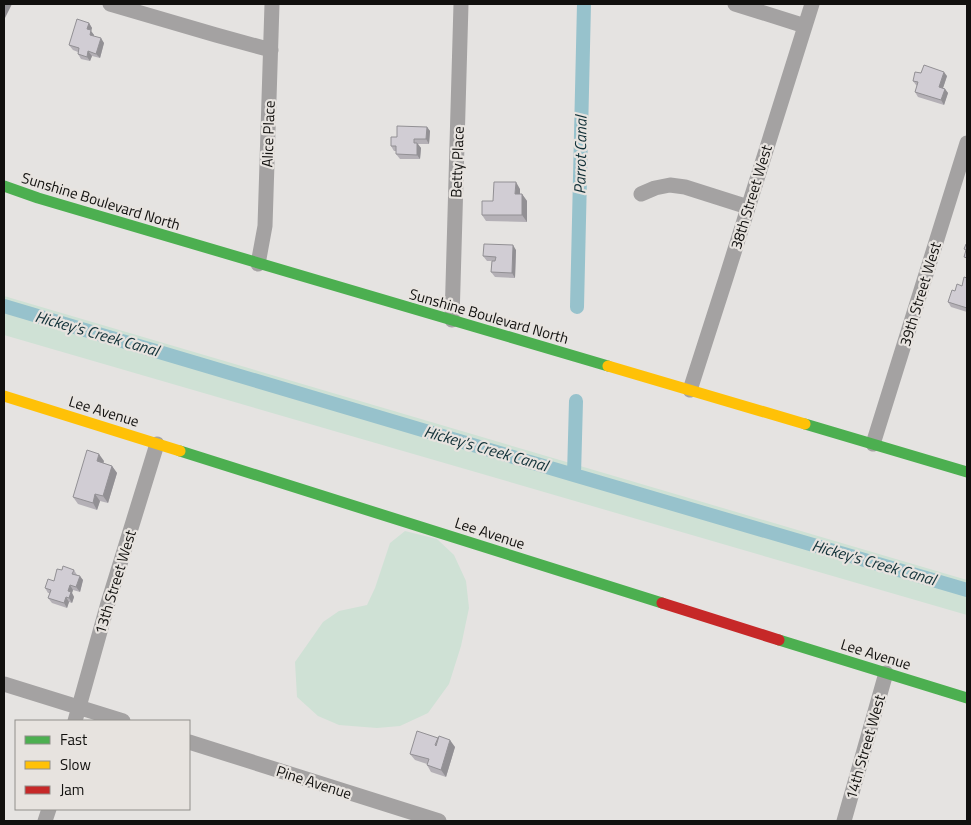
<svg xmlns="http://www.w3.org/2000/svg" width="971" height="825" viewBox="0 0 971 825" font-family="'Titillium Web',sans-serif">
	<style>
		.green { fill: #cfe1d5 }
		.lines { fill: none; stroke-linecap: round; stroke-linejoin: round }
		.canal { stroke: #97c2cc; stroke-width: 14 }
		.street { stroke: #a4a2a2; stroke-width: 15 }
		.fast { stroke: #4caf50; stroke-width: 11 }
		.slow { stroke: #ffc107; stroke-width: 11 }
		.jam { stroke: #c62828; stroke-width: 11 }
		.wall { fill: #b4b0b6 }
		.shaded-wall { fill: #929094 }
		.building { fill: #d1cdd4; stroke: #929094 }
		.labels { text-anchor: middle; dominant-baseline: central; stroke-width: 4.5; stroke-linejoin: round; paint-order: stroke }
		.street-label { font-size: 15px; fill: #11100e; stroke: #e7e3df }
		.water-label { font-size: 16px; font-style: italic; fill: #103037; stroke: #e7e3df }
	</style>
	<rect width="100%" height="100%" fill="#e5e3e1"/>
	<path class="green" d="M 4,296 L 967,580 L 967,615 L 4,335 Z
		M 405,531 L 437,539 L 454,555 L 466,581 L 469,608 L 461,646 L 449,684 L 428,713 L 400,726 L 377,728 L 339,725 L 318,716 L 297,697 L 295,662 L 323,622 L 339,611 L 367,605 L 375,588 L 390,543 Z"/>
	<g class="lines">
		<path class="canal" d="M 4,306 L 574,475 L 967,590
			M 577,307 L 584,4
			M 574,475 L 576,401"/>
		<path class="street" d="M 110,4 L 216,35 L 271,50
			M 735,4 L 805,26
			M 641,194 L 655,188 L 670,185 L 685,187 L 748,207
			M 258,264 L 265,226 L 272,4
			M 452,320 L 461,4
			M 690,390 L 726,278 L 812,4
			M 873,444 L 967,143
			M 4,684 L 123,721
			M 75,721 L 108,603 L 157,444
			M 189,742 L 439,821
			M 45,821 L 49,809
			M 844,821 L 886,673"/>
		<path class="fast" d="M 4,186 L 38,198 L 608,366
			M 805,424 L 967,472
			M 180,451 L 662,603
			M 779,640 L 967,698"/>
		<path class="slow" d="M 608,366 L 805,424
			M 4,396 L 180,451"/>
		<path class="jam" d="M 662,603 L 779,640"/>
	</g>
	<path class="wall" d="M 89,23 L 92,28 L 91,31 L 94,35 L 94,36 L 104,43 L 100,58 L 92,56 L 90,61 L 81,59 L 78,54 L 78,52 L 73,50 L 69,45 Z
		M 921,73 L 947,76 L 943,88 L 945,89 L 948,93 L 944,105 L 918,97 L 915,92 L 917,86 L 916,85 L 913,81 Z
		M 427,127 L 430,131 L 429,144 L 418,144 L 421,148 L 420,159 L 400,159 L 396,154 L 396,151 L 394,151 L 391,146 L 397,137 Z
		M 520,189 L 520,194 L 522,194 L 527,201 L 527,222 L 486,221 L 482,215 L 493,201 Z
		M 516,250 L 515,278 L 495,277 L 491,272 L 492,261 L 487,261 L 483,256 Z
		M 967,278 L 967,312 L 951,307 L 948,302 L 955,291 L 962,286 Z
		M 104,461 L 103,463 L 112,466 L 117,473 L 108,503 L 100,501 L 97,510 L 78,504 L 73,497 Z
		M 62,570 L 74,570 L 77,575 L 83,580 L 80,592 L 73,590 L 72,593 L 74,597 L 72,603 L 69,602 L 67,608 L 52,603 L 48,598 L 50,593 L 48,593 L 45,588 L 54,581 Z
		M 438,738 L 439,739 L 455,747 L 446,777 L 431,772 L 427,765 L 427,764 L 415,760 L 410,754 Z"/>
	<path class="shaded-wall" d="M 4,4 L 12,4 L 4,20 Z
		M 89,23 L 92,28 L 91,31 L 94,35 L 93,39 L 90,35 L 87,29 Z
		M 101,38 L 104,43 L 100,58 L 96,54 Z
		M 88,51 L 92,56 L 90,61 L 87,57 Z
		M 944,72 L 947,76 L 942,91 L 939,87 Z
		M 945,89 L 948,93 L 944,105 L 941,100 Z
		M 427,127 L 430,131 L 429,144 L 426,139 Z
		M 417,143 L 421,148 L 420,159 L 417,155 Z
		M 516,182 L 520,189 L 520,201 L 515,194 Z
		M 522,194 L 527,201 L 527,222 L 522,215 Z
		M 513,245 L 516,250 L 515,278 L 512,273 Z
		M 99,454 L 104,461 L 102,468 L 97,461 Z
		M 112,466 L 117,473 L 108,503 L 103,496 Z
		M 95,494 L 100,501 L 97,510 L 93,503 Z
		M 80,576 L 83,580 L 80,592 L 76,587 Z
		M 70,585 L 73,590 L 72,593 L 74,597 L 72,603 L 69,598 L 68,591 Z
		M 66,597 L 69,602 L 67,608 L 64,603 Z
		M 450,740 L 455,747 L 446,777 L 441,770 Z"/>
	<path class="building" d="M 77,19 L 89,23 L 87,29 L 91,30 L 90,35 L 101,38 L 96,54 L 88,51 L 87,57 L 78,54 L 79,48 L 69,45 Z
		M 924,65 L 944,72 L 939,87 L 945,89 L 941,100 L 915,92 L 918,82 L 913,81 L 915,72 L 921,73 Z
		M 397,126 L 427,127 L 426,139 L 414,139 L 414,143 L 417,143 L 417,155 L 396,154 L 396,146 L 391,146 L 391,137 L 397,137 Z
		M 494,182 L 516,182 L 515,194 L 522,194 L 522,215 L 482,215 L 482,201 L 493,201 Z
		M 484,244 L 513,245 L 512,273 L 491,272 L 492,261 L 495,261 L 496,257 L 483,256 Z
		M 966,244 L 967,245 L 967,258 L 964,257 L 966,250 L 964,249 Z
		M 964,277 L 967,278 L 967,308 L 948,302 L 952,290 L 955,291 L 957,284 L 962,286 Z
		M 87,450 L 99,454 L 97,461 L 112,466 L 103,496 L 95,494 L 93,503 L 73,497 Z
		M 63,566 L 74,570 L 72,574 L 80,576 L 76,587 L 70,585 L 68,591 L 71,592 L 69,598 L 66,597 L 64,603 L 48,598 L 51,590 L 45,588 L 48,579 L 54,581 L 57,569 L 62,570 Z
		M 417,731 L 438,738 L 435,745 L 436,746 L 439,736 L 450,740 L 441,770 L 427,765 L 429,759 L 410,754 Z"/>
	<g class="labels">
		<g class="street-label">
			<text transform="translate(268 134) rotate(-88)">Alice Place</text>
			<text transform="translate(457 162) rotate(-88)">Betty Place</text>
			<text transform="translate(751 197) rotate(-73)">38th Street West</text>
			<text transform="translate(101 201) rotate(17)">Sunshine Boulevard North</text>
			<text transform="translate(920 294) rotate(-73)">39th Street West</text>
			<text transform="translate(489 316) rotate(16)">Sunshine Boulevard North</text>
			<text transform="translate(104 411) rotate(17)">Lee Avenue</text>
			<text transform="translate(490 533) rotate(18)">Lee Avenue</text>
			<text transform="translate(115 582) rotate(-73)">13th Street West</text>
			<text transform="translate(876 654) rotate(17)">Lee Avenue</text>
			<text transform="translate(865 747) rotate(-74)">14th Street West</text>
			<text transform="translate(314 782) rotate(18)">Pine Avenue</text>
		</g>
		<g class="water-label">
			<text transform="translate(580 155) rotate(-89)">Parrot Canal</text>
			<text transform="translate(97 333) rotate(16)">Hickey's Creek Canal</text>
			<text transform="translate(486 448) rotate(16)">Hickey's Creek Canal</text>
			<text transform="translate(874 562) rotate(16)">Hickey's Creek Canal</text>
		</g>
	</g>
	<rect width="971" height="825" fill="none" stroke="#11100e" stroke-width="10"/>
	<rect x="15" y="720" width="175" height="90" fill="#e7e3df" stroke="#918f8b"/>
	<rect x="25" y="736" width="25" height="8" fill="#4caf50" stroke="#918f8b"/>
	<text x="60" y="745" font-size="15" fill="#11100e">Fast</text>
	<rect x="25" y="761" width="25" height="8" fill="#ffc107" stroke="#918f8b"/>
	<text x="60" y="770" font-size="15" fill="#11100e">Slow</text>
	<rect x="25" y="786" width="25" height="8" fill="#c62828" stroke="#918f8b"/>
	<text x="60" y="795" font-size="15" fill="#11100e">Jam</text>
</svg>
